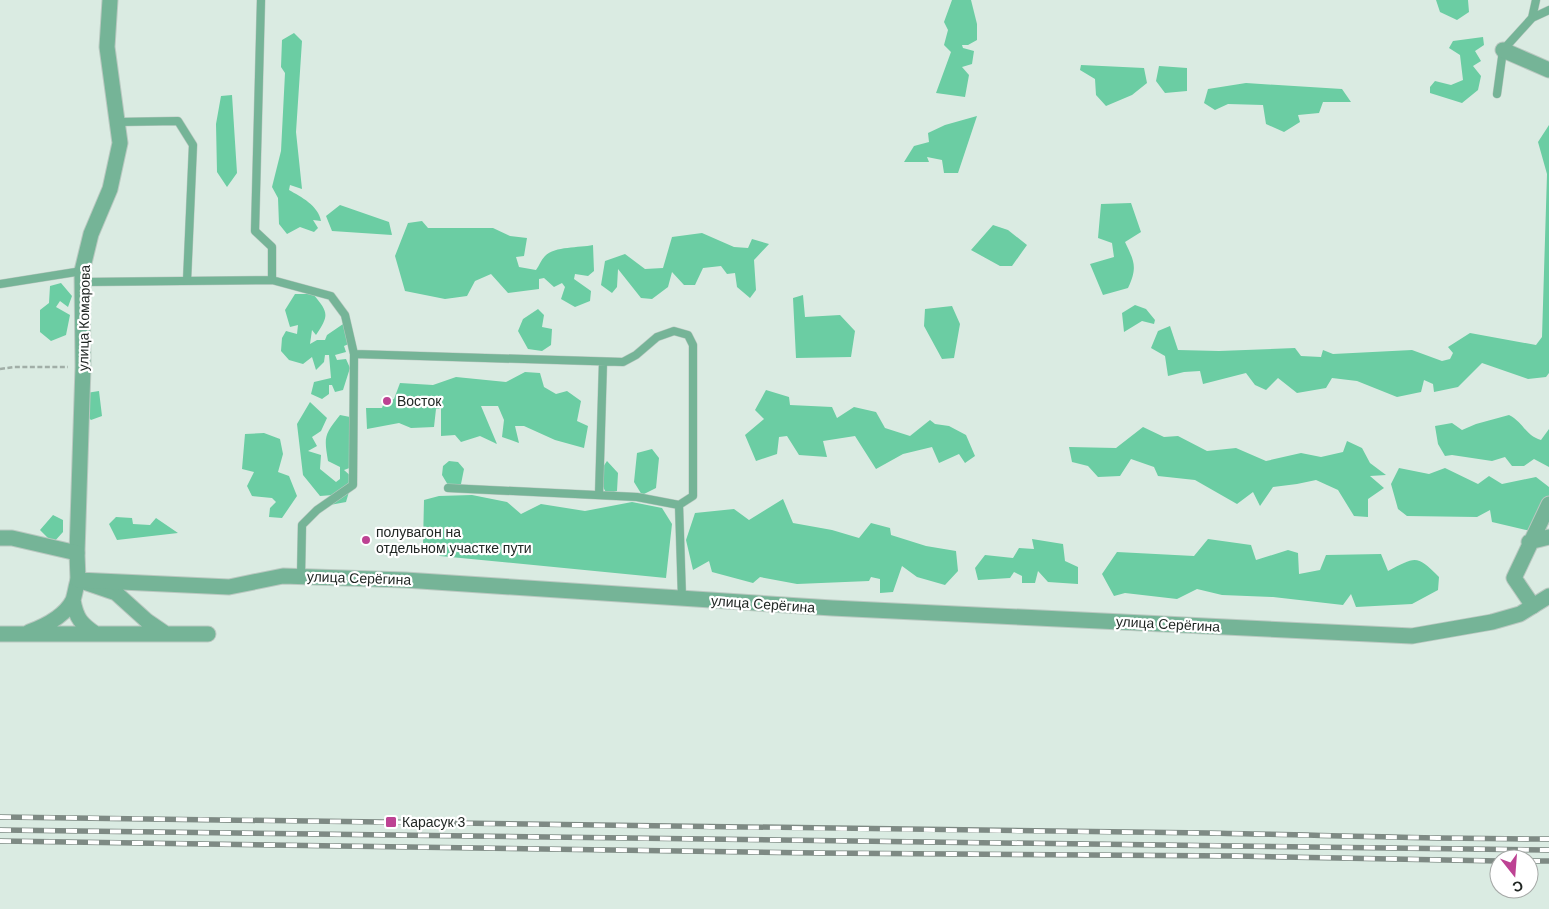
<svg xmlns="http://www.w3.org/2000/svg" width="1549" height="909" viewBox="0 0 1549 909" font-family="Helvetica,sans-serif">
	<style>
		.forest { fill: #6bcda3 }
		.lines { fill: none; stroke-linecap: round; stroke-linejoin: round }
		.service-casing { stroke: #b9c8c0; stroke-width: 9 }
		.minor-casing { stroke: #b9c8c0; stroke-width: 17 }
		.tertiary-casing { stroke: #b9c8c0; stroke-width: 17 }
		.path { stroke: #a1aea7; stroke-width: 2.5; stroke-dasharray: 5 2.5; stroke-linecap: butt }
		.service { stroke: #75b497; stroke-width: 8 }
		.minor { stroke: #75b497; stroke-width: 15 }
		.tertiary { stroke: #75b497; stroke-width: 15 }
		.rail-casing { stroke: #7e8a84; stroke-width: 5.5 }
		.rail { stroke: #fff; stroke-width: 4; stroke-dasharray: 11; stroke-linecap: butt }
		.poi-dot { fill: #bd4293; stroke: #fff; stroke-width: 2 }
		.labels { text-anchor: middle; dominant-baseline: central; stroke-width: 4.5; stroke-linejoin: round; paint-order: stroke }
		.street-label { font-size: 14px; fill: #212724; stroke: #fff }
		.poi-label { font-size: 14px; fill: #212724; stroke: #fff; text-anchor: start }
	</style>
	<rect width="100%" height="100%" fill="#daebe2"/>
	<path class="forest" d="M 952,0 L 971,0 L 977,24 L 977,40 L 968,45 L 962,45 L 963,48 L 974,51 L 972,64 L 962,67 L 969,75 L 965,97 L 936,93 L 951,52 L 944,45 L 948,30 L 944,22 Z
		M 1436,0 L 1468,0 L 1469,12 L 1457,20 L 1440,12 Z
		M 294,33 L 302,41 L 296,132 L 302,189 L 290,185 L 289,190 C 301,197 318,205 321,221 L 313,220 L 318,228 L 314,232 L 300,227 L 287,234 L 279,224 L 278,198 L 272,187 L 281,151 L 285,73 L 281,67 L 282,40 Z
		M 1483,37 L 1484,45 L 1475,51 L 1481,61 L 1473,66 L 1481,76 L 1478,90 L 1462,103 L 1430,93 L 1430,87 L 1435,81 L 1451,85 L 1463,80 L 1460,55 L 1449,48 L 1453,41 Z
		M 1081,65 L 1144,68 L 1147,83 L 1132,95 L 1106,106 L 1096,95 L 1095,79 L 1080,70 Z
		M 1159,66 L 1187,68 L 1187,91 L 1165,93 L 1156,81 Z
		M 1246,83 L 1342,89 L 1351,102 L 1323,102 L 1319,113 L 1298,115 L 1300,122 L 1284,132 L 1266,124 L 1263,105 L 1228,104 L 1215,110 L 1204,103 L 1208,89 Z
		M 232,95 L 237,173 L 227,187 L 217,172 L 216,124 L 221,96 Z
		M 977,116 L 958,173 L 944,173 L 942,160 L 927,157 L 929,162 L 904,162 L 914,146 L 929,142 L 928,133 L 945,125 Z
		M 1549,125 L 1549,373 L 1546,377 L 1528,379 L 1482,363 L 1458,387 L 1434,392 L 1433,384 L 1424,380 L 1421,392 L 1397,397 L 1357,381 L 1332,378 L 1326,388 L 1297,393 L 1278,378 L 1266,390 L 1255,385 L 1246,373 L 1203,384 L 1200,371 L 1184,372 L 1168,376 L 1165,356 L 1151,348 L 1158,331 L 1170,326 L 1178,350 L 1219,351 L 1295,348 L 1301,356 L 1321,357 L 1323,350 L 1333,354 L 1412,350 L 1442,361 L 1450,359 L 1453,353 L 1448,347 L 1470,333 L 1536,345 L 1542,337 L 1547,174 L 1538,142 Z
		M 1131,203 L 1141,232 L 1125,242 C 1134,261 1138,267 1128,288 L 1103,295 L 1090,264 L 1114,257 L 1112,243 L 1098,238 L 1101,204 Z
		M 340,205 L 389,222 L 392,235 L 332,231 L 326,216 Z
		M 422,221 L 428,228 L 493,228 L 510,236 L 527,238 L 524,256 L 516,257 L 519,267 L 536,270 C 539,266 541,260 545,256 C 555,246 579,248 593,245 L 594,271 L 588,276 L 575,274 L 574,279 L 591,291 L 590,301 L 575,307 L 561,299 L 565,287 L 562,283 L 554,287 L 544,278 L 539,279 L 539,289 L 508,293 L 491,274 L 475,281 L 467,296 L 445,299 L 405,291 L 395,256 L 408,223 Z
		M 993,225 L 1008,230 L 1027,245 L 1012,266 L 1000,266 L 971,250 Z
		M 702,233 L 734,247 L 748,248 L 752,239 L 769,244 L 754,260 L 756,290 L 750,298 L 737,287 L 735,273 L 727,274 L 721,266 L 703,268 L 695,285 L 684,285 L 672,272 L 668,287 L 652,299 L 641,298 L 618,269 L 617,287 L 612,293 L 601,285 L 605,261 L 625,254 L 645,269 L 663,268 L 672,237 Z
		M 61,283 L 72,296 L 68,307 L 60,301 L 56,307 L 70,315 L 66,335 L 51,341 L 40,332 L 40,310 L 49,303 L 50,286 Z
		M 295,294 L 313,294 C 329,313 329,315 316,335 L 312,330 L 310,344 L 317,340 L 325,340 L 327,335 L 346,322 L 351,343 L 344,346 L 346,352 L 335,355 L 337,360 L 346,359 L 350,368 L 343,390 L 335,392 L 332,385 L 329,385 L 329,394 L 322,399 L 311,394 L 314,382 L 331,378 L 329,355 L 325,355 L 324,362 L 316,370 L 312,357 L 303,364 L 289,360 L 281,351 L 282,338 L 286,331 L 297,334 L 298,325 L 290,327 L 285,310 Z
		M 803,295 L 805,317 L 840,315 L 855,331 L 851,357 L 796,358 L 793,298 Z
		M 1135,305 L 1146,309 L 1155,320 L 1154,324 L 1142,321 L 1124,332 L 1122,313 Z
		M 952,306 L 960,324 L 954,358 L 942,359 L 924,326 L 925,309 Z
		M 538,309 L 544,315 L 542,327 L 552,329 L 551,345 L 542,351 L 528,349 L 518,331 L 523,319 Z
		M 525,372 L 540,373 L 544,387 L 556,394 L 567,391 L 581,401 L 577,421 L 588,426 L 584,448 L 555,440 L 524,426 L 515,426 L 519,443 L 502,437 L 504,420 L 498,406 L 481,406 L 497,444 L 480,436 L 461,442 L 455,435 L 441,436 L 441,408 L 436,409 L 434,427 L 411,428 L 399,423 L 367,429 L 366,408 L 382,408 L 384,402 L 394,399 L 400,383 L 433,385 L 456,377 L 506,382 Z
		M 766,390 L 789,397 L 790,405 L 832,407 L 837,418 L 854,407 L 876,412 L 885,428 L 910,436 L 930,420 L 935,424 L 949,426 L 966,435 L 975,456 L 965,463 L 959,454 L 939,463 L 932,447 L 903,454 L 876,469 L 855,436 L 823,441 L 827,457 L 799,455 L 787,436 L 779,437 L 777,454 L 756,461 L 745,435 L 764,419 L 755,410 Z
		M 99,391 L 102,416 L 91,420 L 77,406 L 80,394 Z
		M 310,402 L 327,418 L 321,431 L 312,437 L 317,446 L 308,451 L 321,455 L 320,469 L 336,482 L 340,479 L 340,467 L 328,461 C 324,437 324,435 340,415 L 350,417 L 349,440 L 355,466 L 344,470 L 353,478 L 346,502 L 330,505 L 333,495 L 320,496 L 303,475 L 297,424 Z
		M 1509,415 C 1523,422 1525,435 1541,440 L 1549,429 L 1549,467 L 1534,459 L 1524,466 L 1512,466 L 1505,457 L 1492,461 L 1452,455 L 1445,456 L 1438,444 L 1435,426 L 1452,423 L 1462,430 L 1476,424 Z
		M 1143,427 L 1164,437 L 1178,436 L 1207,451 L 1236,448 L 1266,461 L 1301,453 L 1321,457 L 1343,452 L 1347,441 L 1362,448 L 1370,463 L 1386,475 L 1370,476 L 1384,488 L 1368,499 L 1368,517 L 1354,516 L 1338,490 L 1316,480 L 1297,484 L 1273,487 L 1260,506 L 1253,492 L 1237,504 L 1195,480 L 1158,476 L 1154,467 L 1131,459 L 1120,476 L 1098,477 L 1088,466 L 1072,462 L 1069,447 L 1116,448 Z
		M 264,433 L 280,439 L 283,454 L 278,472 L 289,476 L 297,496 L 282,518 L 269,517 L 270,508 L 276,502 L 272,498 L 252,496 L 247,486 L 254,472 L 242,469 L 245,434 Z
		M 652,449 L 659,458 L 656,488 L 642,495 L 634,482 L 637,453 Z
		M 449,461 L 458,462 L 464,469 L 461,484 L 448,485 L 442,475 L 443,466 Z
		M 607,461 L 618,473 L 617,491 L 607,494 C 599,481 598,473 607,461 Z
		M 1399,468 L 1429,474 L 1445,468 L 1478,484 L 1489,476 L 1502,484 L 1536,477 L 1549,487 L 1549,524 L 1535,532 L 1492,522 L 1490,510 L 1477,517 L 1407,516 L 1398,509 L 1391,484 Z
		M 472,495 L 507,502 L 521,514 L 541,504 L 585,511 L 632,502 L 662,508 L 672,524 L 666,578 L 440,556 L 423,544 L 424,500 L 439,496 Z
		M 783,499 L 793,523 L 832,530 L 859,538 L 871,523 L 890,528 L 891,535 L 926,546 L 956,551 L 958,571 L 945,585 L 917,577 L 902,566 L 893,592 L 880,593 L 880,579 L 871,577 L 869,581 L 797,584 L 760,577 L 753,583 L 712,572 L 709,561 L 693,570 L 686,540 L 695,513 L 734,509 L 749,520 Z
		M 53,515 L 63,520 L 63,532 L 53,543 L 40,530 Z
		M 116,517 L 132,518 L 133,524 L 150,525 L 156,518 L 178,533 L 117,540 L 109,524 Z
		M 1032,539 L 1063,544 L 1065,561 L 1078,567 L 1078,584 L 1048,582 L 1038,571 L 1035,583 L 1022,583 L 1022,576 L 1014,572 L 1010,578 L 978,580 L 975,568 L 985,555 L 1013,558 L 1019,548 L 1034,549 Z
		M 1208,539 L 1251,545 L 1256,560 L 1288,550 L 1298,553 L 1299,574 L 1320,570 L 1326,555 L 1381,554 L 1388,571 C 1416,557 1416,554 1439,577 L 1438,590 L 1412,604 L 1356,607 L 1351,594 L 1343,605 L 1273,597 L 1222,595 L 1197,589 L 1177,599 L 1125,593 L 1114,596 L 1102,574 L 1117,552 L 1194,556 Z"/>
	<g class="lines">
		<defs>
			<path id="service" d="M 261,0 L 255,231 L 272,247 L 272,280
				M 1532,18 L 1536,0
				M 1497,94 L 1503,50 L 1532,18 L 1549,10
				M 117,122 L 178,121 L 193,145 L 187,281
				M 83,282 L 272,280 L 331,296 L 345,315 L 354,354
				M 0,284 L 82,271
				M 448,488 L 637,497 L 679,505
				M 599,495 L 603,362
				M 301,576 L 302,525 L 317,510 L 353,485 L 354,354 L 623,362 L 636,355 L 657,337 L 674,331 L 688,335 L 693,345 L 693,496 L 679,505 L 682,598"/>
			<path id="minor" d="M 1503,50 L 1549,70
				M 1529,542 L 1549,537
				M 77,553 L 83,367 L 82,271 L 91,234 L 110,189 L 120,143 L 107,47 L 110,0
				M 73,600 C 76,618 81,624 96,634
				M 1533,606 L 1514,578 L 1549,504
				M 29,632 C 45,626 65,616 73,600 C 75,594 76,586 78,580 L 116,593 L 147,621 L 166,634
				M 0,634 L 208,634"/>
			<path id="tertiary" d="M 0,538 L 12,538 L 77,553 L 78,580 L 229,587 L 283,576 L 405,580 L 832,608 L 1412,636 L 1492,622 L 1520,614 L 1549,596"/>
		</defs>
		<use href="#service" class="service-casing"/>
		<use href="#minor" class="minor-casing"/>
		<use href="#tertiary" class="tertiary-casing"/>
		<path class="path" d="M 0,369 L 14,367 L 68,367"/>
		<use href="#service" class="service"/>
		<use href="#minor" class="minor"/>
		<use href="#tertiary" class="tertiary"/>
		<defs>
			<path id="rail" d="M 0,817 C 402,822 804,829 1207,833 C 1321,835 1435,839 1549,839
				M 0,830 L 1549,850
				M 0,841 L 817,853 L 1236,856 L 1499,861
				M 1529,861 L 1549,861"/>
		</defs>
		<use href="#rail" class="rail-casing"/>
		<use href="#rail" class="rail"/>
	</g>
	<g class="poi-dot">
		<circle cx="387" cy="401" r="5"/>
		<circle cx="366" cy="540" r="5"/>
		<rect x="385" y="816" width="12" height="12" rx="2.5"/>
	</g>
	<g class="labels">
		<g class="street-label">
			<text transform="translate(84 318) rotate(-89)">улица Комарова</text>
			<text transform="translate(359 578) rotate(2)">улица Серёгина</text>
			<text transform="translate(763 604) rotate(4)">улица Серёгина</text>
			<text transform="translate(1168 624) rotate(3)">улица Серёгина</text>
		</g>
		<g class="poi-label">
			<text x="397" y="401">Восток</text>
			<text x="376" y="532">полувагон на<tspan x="376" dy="16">отдельном участке пути</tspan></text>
			<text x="402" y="822">Карасук 3</text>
		</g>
	</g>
	<g transform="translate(1514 874) rotate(163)"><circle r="24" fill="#ffffff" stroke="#a6a9a7"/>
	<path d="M0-4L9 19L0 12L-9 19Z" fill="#bd4293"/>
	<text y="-8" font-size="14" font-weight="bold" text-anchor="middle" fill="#212724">С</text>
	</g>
</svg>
